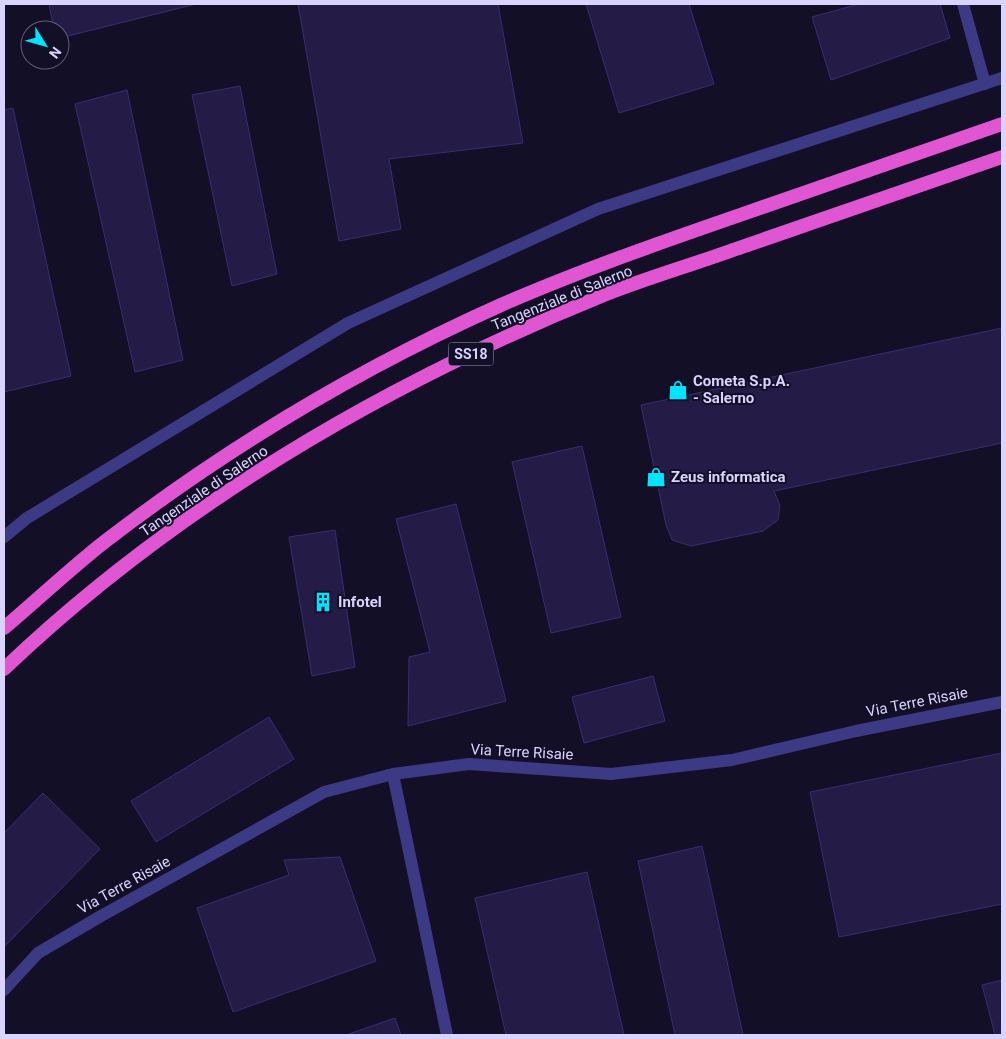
<svg xmlns="http://www.w3.org/2000/svg" width="1006" height="1039" viewBox="0 0 1006 1039" font-family="Roboto,sans-serif">
	<style>
		.building { fill: #241b47; stroke: #3b2d73 }
		.lines { fill: none; stroke-linecap: round; stroke-linejoin: round }
		.minor { stroke: #3d3a85; stroke-width: 12 }
		.trunk { stroke: #e055d1; stroke-width: 14 }
		.labels { text-anchor: middle; dominant-baseline: central; stroke-width: 4; stroke-linejoin: round; paint-order: stroke }
		.shield { fill: #130f26; stroke: #9e99be; stroke-width: 1 }
		.shield-label { font-size: 14px; font-weight: bold; fill: #d9d4ff }
		.street-label { font-size: 15px; fill: #d9d4ff; stroke: #130f26 }
		.poi-label { font-size: 15px; font-weight: bold; fill: #d9d4ff; stroke: #130f26; text-anchor: start }
	</style>
	<rect width="100%" height="100%" fill="#130f26"/>
	<path class="building" d="M 49,4 L 196,4 L 60,38 L 60,30 L 54,30 Z
		M 298,4 L 498,4 L 523,143 L 389,159 L 401,229 L 339,241 Z
		M 586,4 L 689,4 L 714,84 L 619,113 Z
		M 859,4 L 940,4 L 950,38 L 831,80 L 812,17 Z
		M 240,86 L 277,274 L 232,286 L 192,95 Z
		M 127,90 L 183,360 L 135,372 L 75,104 Z
		M 13,108 L 71,376 L 4,392 L 4,110 Z
		M 1002,328 L 1002,443 L 774,491 L 780,506 L 778,520 L 763,531 L 691,546 L 672,540 L 666,525 L 641,405 Z
		M 582,446 L 621,617 L 551,633 L 512,462 Z
		M 456,504 L 506,701 L 408,726 L 409,657 L 430,652 L 396,519 Z
		M 335,530 L 355,667 L 312,676 L 289,537 Z
		M 653,676 L 665,721 L 584,743 L 572,697 Z
		M 269,717 L 294,759 L 156,842 L 131,801 Z
		M 1002,753 L 1002,904 L 839,937 L 810,792 Z
		M 43,793 L 100,849 L 4,947 L 4,833 Z
		M 702,846 L 743,1035 L 675,1035 L 638,861 Z
		M 340,857 L 376,961 L 233,1012 L 197,908 L 289,875 L 284,860 Z
		M 587,872 L 624,1035 L 506,1035 L 475,898 Z
		M 1002,980 L 1002,1035 L 995,1035 L 982,985 Z
		M 395,1018 L 401,1035 L 346,1035 Z"/>
	<g class="lines">
		<path class="minor" d="M 963,4 L 985,84
			M 4,537 L 27,518 L 348,323 L 598,209 L 1002,78
			M 393,774 L 447,1035
			M 4,990 L 38,953 L 101,916 L 324,792 L 393,774 L 469,764 L 611,774 L 732,760 L 856,731 L 1002,702"/>
		<path class="trunk" d="M 4,628 C 37,600 69,570 103,543 C 225,449 360,368 501,305 C 579,271 659,243 740,215 C 827,185 915,154 1002,124
			M 4,669 C 174,507 382,385 599,297 C 643,279 689,266 733,250 C 823,219 913,188 1002,157"/>
	</g>
	<defs>
		<symbol id="shop-bare" viewBox="-9 -9 18 18"><path d="M-5-2.5h2.3a2.7 3.5 0 0 1 5.4 0H5L5.5 6h-11ZM-1.5-2.5h3a1.5 2.3 0 0 0-3 0Z" fill="#00e5ff" stroke="#130f26" stroke-width="2.5" paint-order="stroke"/></symbol>
		<symbol id="building-bare" viewBox="-9 -9 18 18"><path d="M-4-6H4V6H1V3H-1V6H-4ZM-2.5-4.3h1.7v1.8h-1.7ZM.8-4.3h1.7v1.8H.8ZM-2.5-1h1.7V.8h-1.7ZM.8-1h1.7V.8H.8Z" fill="#00e5ff" stroke="#130f26" stroke-width="2.5" paint-order="stroke"/></symbol>
	</defs>
	<g fill-rule="evenodd">
		<use href="#shop-bare" x="664" y="376" width="28" height="28"/>
		<use href="#shop-bare" x="642" y="463" width="28" height="28"/>
		<use href="#building-bare" x="309" y="588" width="28" height="28"/>
	</g>
	<g class="labels">
		<rect class="shield" x="448.5" y="342.5" width="45" height="23" rx="4"/>
		<g class="shield-label">
			<text x="471" y="354">SS18</text>
		</g>
		<g class="street-label">
			<text transform="translate(562 298) rotate(-22)">Tangenziale di Salerno</text>
			<text transform="translate(204 491) rotate(-34)">Tangenziale di Salerno</text>
			<text transform="translate(917 702) rotate(-11)">Via Terre Risaie</text>
			<text transform="translate(522 752) rotate(3)">Via Terre Risaie</text>
			<text transform="translate(124 885) rotate(-29)">Via Terre Risaie</text>
		</g>
		<g class="poi-label">
			<text x="693" y="381">Cometa S.p.A.<tspan x="693" dy="17">- Salerno</tspan></text>
			<text x="671" y="477">Zeus informatica</text>
			<text x="338" y="602">Infotel</text>
		</g>
	</g>
	<rect width="1006" height="1039" fill="none" stroke="#d9d4ff" stroke-width="10"/>
	<g transform="translate(45 45) rotate(127)"><circle r="24" fill="#130f26" stroke="#625e7d"/>
	<path d="M0-4L9 19L0 12L-9 19Z" fill="#00e5ff"/>
	<text y="-8" font-size="14" font-weight="bold" text-anchor="middle" fill="#d9d4ff">N</text>
	</g>
</svg>
